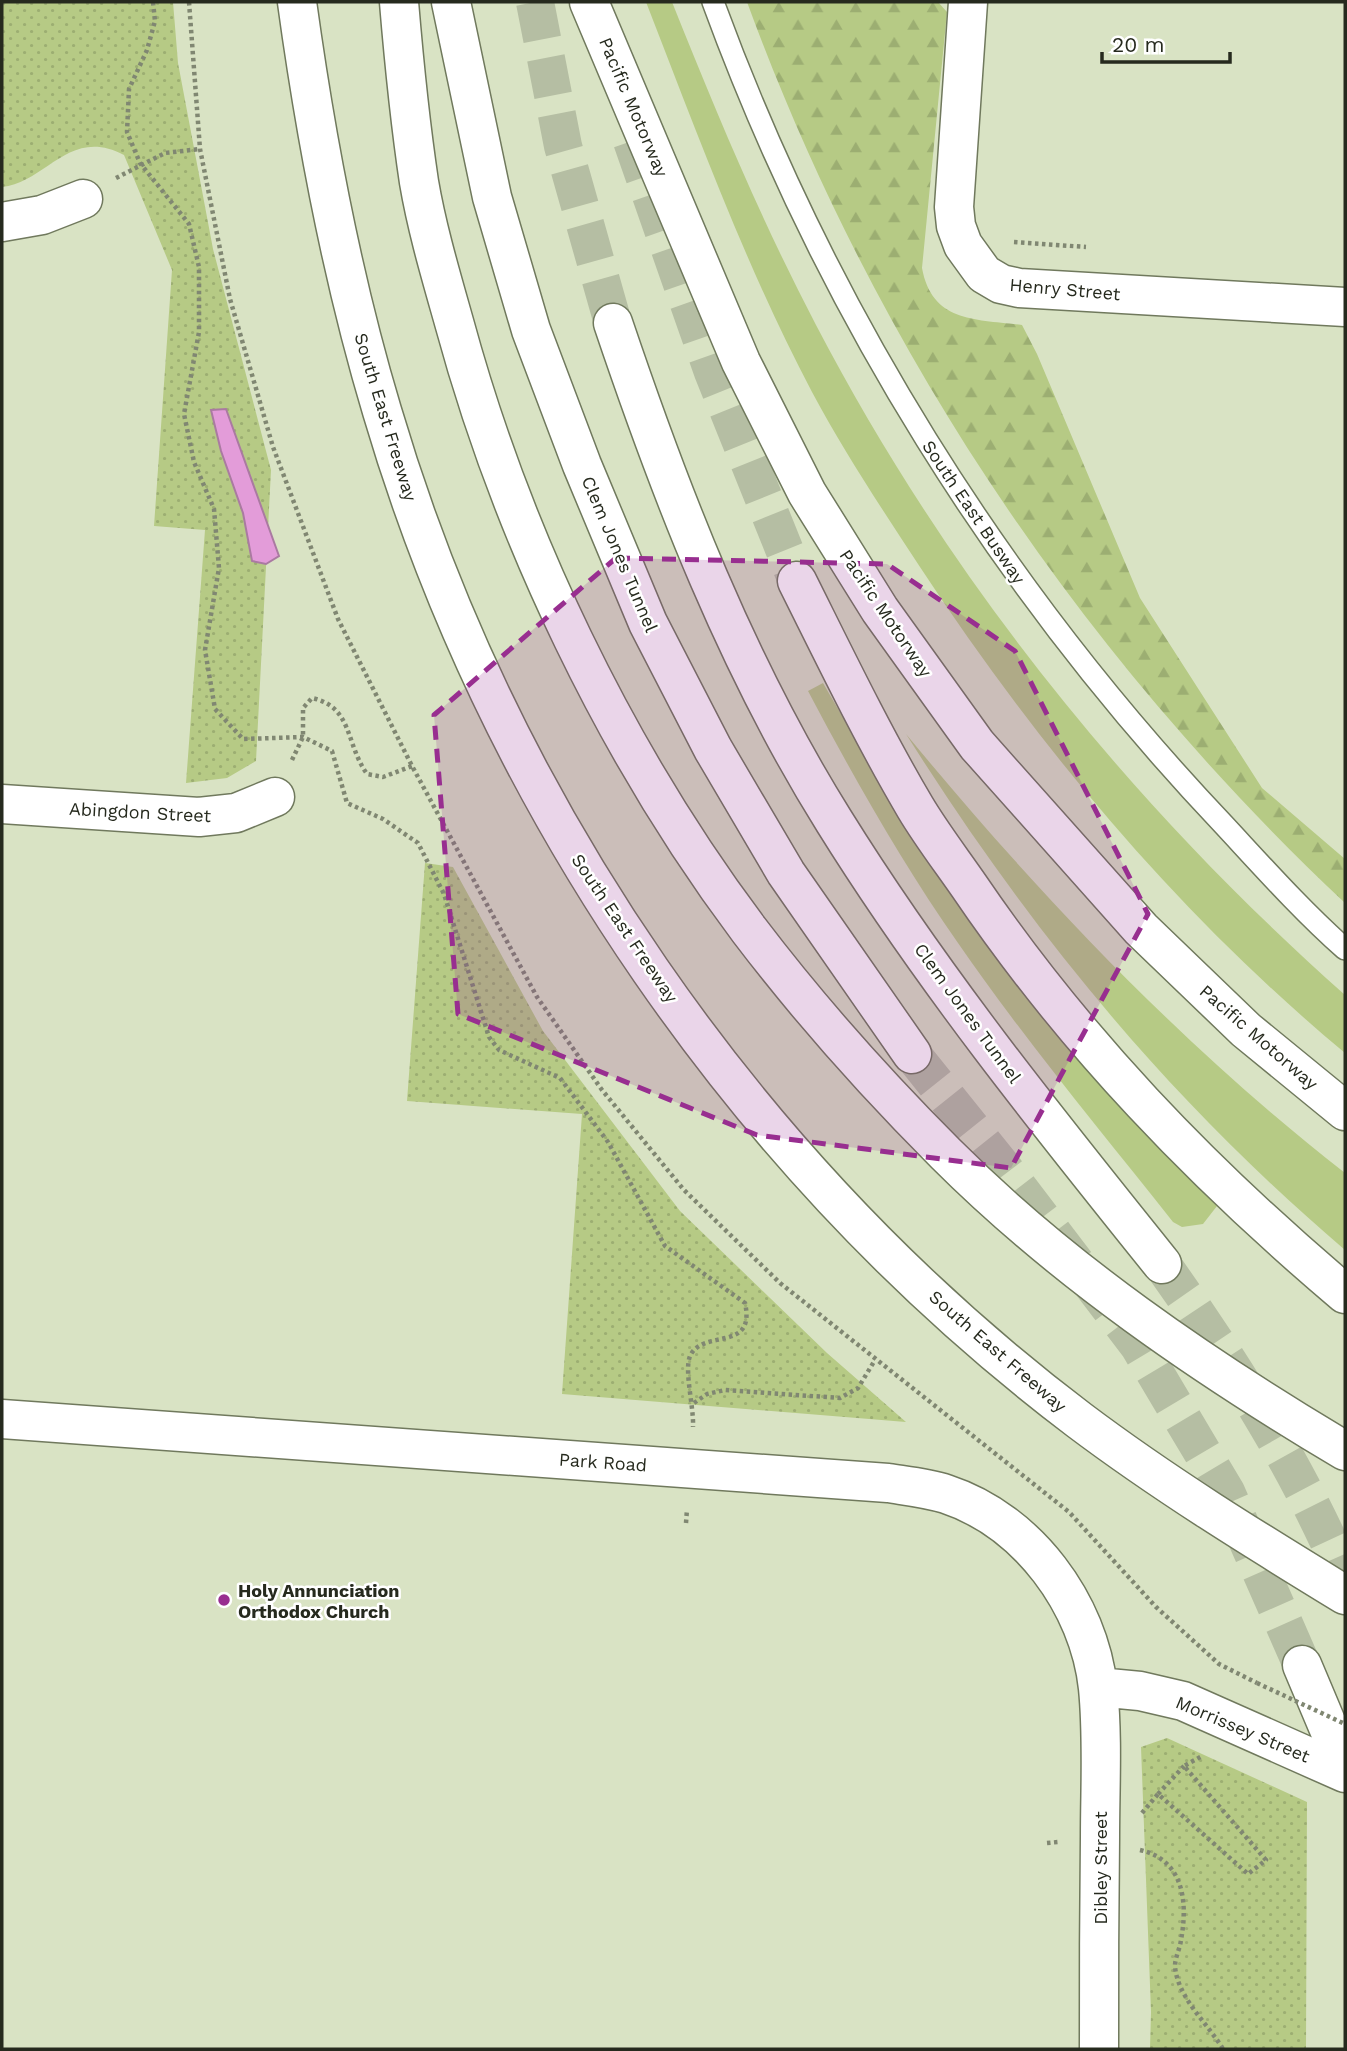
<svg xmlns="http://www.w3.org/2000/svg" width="1347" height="2051" viewBox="0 0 1347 2051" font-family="'Work Sans',sans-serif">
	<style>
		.green { fill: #b6ca85 }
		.forest { fill: url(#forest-firs) }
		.park { fill: url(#park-dots) }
		.water { fill: #e39cd9; stroke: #aa7aa1; stroke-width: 2 }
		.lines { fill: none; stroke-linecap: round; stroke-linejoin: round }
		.motorway-tunnel { stroke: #b5bea3; stroke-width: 38; stroke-dasharray: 38 19; stroke-linecap: butt }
		.service-casing { stroke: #70795d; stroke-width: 24 }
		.minor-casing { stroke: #70795d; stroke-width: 41 }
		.tertiary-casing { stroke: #70795d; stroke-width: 41 }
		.motorway-casing { stroke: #70795d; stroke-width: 41 }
		.path { stroke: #808772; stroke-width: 4.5; stroke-dasharray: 3.5 3.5; stroke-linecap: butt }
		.service { stroke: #fff; stroke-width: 21 }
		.minor { stroke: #fff; stroke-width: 38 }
		.tertiary { stroke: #fff; stroke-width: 38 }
		.motorway { stroke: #fff; stroke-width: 38 }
		.path-bridge { stroke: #808772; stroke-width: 4.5; stroke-dasharray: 3.5 3.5; stroke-linecap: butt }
		.marked { fill: #982e90; fill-opacity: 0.2; stroke: #982e90; stroke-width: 5; stroke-dasharray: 14 9; stroke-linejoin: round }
		.poi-dot { fill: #982e90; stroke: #fff; stroke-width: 2.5 }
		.labels { text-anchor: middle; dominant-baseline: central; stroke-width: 5; stroke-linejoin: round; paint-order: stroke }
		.street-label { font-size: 18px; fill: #262a1e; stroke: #fff }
		.poi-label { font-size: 18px; font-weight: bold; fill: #262a1e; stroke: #fff; text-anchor: start }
	</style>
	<defs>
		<pattern id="forest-firs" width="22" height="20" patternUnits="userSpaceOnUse" patternTransform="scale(1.75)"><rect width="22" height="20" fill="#b6ca85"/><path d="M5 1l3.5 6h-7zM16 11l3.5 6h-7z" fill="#9cae72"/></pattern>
		<pattern id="park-dots" width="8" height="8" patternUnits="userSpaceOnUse" patternTransform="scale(1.75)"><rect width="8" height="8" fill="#b6ca85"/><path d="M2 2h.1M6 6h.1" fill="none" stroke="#9cae72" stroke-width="1.8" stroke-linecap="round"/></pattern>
	</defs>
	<rect width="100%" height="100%" fill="#d9e3c4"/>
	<path class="green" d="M 646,2 L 672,2 C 716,112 761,220 816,325 C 949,580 1130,804 1345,995 L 1345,1053 C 1178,914 1039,748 920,567 C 882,509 844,452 812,392 C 746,267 697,133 646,2 Z
		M 823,683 L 885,790 L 1143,1129 L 1217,1206 L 1203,1224 L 1182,1227 L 1173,1222 C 1100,1130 1025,1040 958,943 C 902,863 854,778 808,691 Z
		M 906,734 C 1038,894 1181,1045 1345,1173 L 1345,1250 C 1167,1098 1031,932 906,734 Z"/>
	<path class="forest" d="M 747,2 L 938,2 L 947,12 L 922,268 C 932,323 976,319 1022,325 L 1037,354 L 1140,598 L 1262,788 L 1345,859 L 1345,903 C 1078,652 873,346 747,2 Z"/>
	<path class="park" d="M 2,2 L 173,2 L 178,63 L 213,249 L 271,470 L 256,761 L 227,778 L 186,783 L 205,530 L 154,526 L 172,270 L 124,155 C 69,126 46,183 2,187 Z
		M 425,863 L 453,867 L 543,1031 L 680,1211 L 827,1353 L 906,1422 L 562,1394 L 582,1114 L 407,1101 Z
		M 1167,1738 L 1307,1802 L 1306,2049 L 1150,2049 L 1151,2012 L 1141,1747 Z"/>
	<path class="water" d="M 226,409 L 279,556 L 266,564 L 252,561 L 243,513 L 221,451 L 211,410 Z"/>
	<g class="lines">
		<path class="motorway-tunnel" d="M 535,2 L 563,146 L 613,323
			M 632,141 L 713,372 L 797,581
			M 912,1054 L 1004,1169 L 1139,1346 L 1226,1492 L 1302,1665
			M 1162,1264 C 1232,1363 1298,1467 1345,1578"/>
		<defs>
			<path id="service" d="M 713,2 C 825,308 1000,589 1224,825 C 1263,867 1302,911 1345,949"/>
			<path id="minor" d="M 968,2 L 954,207 L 956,226 L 963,245 L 984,274 L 1001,284 L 1019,288 L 1345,307
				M 2,222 L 42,215 L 83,199
				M 2,804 L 199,817 L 236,813 L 275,797"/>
			<path id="tertiary" d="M 2,1419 L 888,1483 C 907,1486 927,1488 946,1494 C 1028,1521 1089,1604 1098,1688 C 1103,1738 1100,1788 1100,1837 C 1099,1908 1099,1978 1099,2049
				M 1098,1687 L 1140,1691 L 1183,1701 L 1345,1773"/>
			<path id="motorway" d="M 297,2 C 316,140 342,278 382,411 C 499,808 749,1170 1079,1420 C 1164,1484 1255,1540 1345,1595
				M 399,2 C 404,62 410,122 419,182 C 427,229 441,276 454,322 C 512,536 616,753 749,930 C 809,1009 876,1084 946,1154 C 1063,1271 1204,1367 1345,1451
				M 451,2 L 492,197 L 531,330 L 582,465 L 648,623 L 713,749 L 786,873 L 912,1054
				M 589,2 L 741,362 L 807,493 L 880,610 L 977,745 L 1141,929 L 1246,1030 L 1345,1111
				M 613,323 C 671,495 737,666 834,821 C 931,977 1047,1121 1162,1264
				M 797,581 C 835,657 872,734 915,807 C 931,834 951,860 969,886 C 1075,1042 1202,1173 1345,1294
				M 1302,1665 L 1345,1767"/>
		</defs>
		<use href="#service" class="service-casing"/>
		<use href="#minor" class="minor-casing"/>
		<use href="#tertiary" class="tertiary-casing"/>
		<use href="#motorway" class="motorway-casing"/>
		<path class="path" d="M 153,2 L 155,21 L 147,50 L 129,89 L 127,132 L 140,163 L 189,224 L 199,267 L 199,332 L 184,414 L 194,462 L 214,509 L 219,568 L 205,650 L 215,709 L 243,739 L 303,737 L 332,751 L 347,803 L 383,819 L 418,843 L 444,894 L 489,1037 L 499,1050 L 560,1078 L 608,1142 L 665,1246 L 745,1303 C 756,1353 703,1328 690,1356 C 684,1371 694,1407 693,1427
			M 189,2 L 200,149 L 230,299 L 273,447 L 338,619 L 412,766 L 537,997 L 602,1090 L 684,1190 L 780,1283 L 1069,1512 L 1156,1607 L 1219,1664 L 1257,1683
			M 116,178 L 165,153 L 200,149
			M 1014,242 L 1086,247
			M 292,760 L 303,737 L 303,708 L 312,698 C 353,707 345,743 367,774 L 383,777 L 412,766
			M 694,1403 L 707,1394 L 725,1390 L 840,1398 L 858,1388 L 875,1360
			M 686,1523 L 687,1509
			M 1158,1794 L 1184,1766
			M 1142,1813 L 1158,1794 L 1248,1874 L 1266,1860 L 1184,1766 L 1202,1756
			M 1047,1843 L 1058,1842
			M 1140,1850 C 1184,1860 1188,1902 1181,1940 C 1180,1948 1175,1958 1175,1966 C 1177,1997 1208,2024 1223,2049"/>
		<use href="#service" class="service"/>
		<use href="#minor" class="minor"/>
		<use href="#tertiary" class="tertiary"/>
		<use href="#motorway" class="motorway"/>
		<path class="path-bridge" d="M 1257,1683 L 1345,1724"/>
	</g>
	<path class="marked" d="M 616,558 L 887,564 L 1015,651 L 1148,914 L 1011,1168 L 757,1135 L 458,1014 L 434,715 Z"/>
	<circle class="poi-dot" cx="224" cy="1600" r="7"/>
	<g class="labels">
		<g class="street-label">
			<text transform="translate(634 107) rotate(67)">Pacific Motorway</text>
			<text transform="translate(1065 289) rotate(5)">Henry Street</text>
			<text transform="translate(386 417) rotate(73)">South East Freeway</text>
			<text transform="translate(974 512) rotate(56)">South East Busway</text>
			<text transform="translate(620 554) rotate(67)">Clem Jones Tunnel</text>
			<text transform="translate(886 613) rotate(56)">Pacific Motorway</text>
			<text transform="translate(140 812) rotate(3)">Abingdon Street</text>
			<text transform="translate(625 928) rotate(56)">South East Freeway</text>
			<text transform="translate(968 1013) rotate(54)">Clem Jones Tunnel</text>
			<text transform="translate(1259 1037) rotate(41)">Pacific Motorway</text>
			<text transform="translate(998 1351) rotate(41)">South East Freeway</text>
			<text transform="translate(603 1462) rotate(4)">Park Road</text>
			<text transform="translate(1243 1729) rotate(23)">Morrissey Street</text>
			<text transform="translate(1100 1868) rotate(-90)">Dibley Street</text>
		</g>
		<g class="poi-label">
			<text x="238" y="1590">Holy Annunciation<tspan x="238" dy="21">Orthodox Church</tspan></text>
		</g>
	</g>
	<rect width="1347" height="2051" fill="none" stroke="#262a1e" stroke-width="7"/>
	<path d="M1102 52v10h128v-10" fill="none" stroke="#262a1e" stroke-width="3.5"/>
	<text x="1112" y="52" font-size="21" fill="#262a1e" stroke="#ffffff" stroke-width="5" paint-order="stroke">20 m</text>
</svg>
